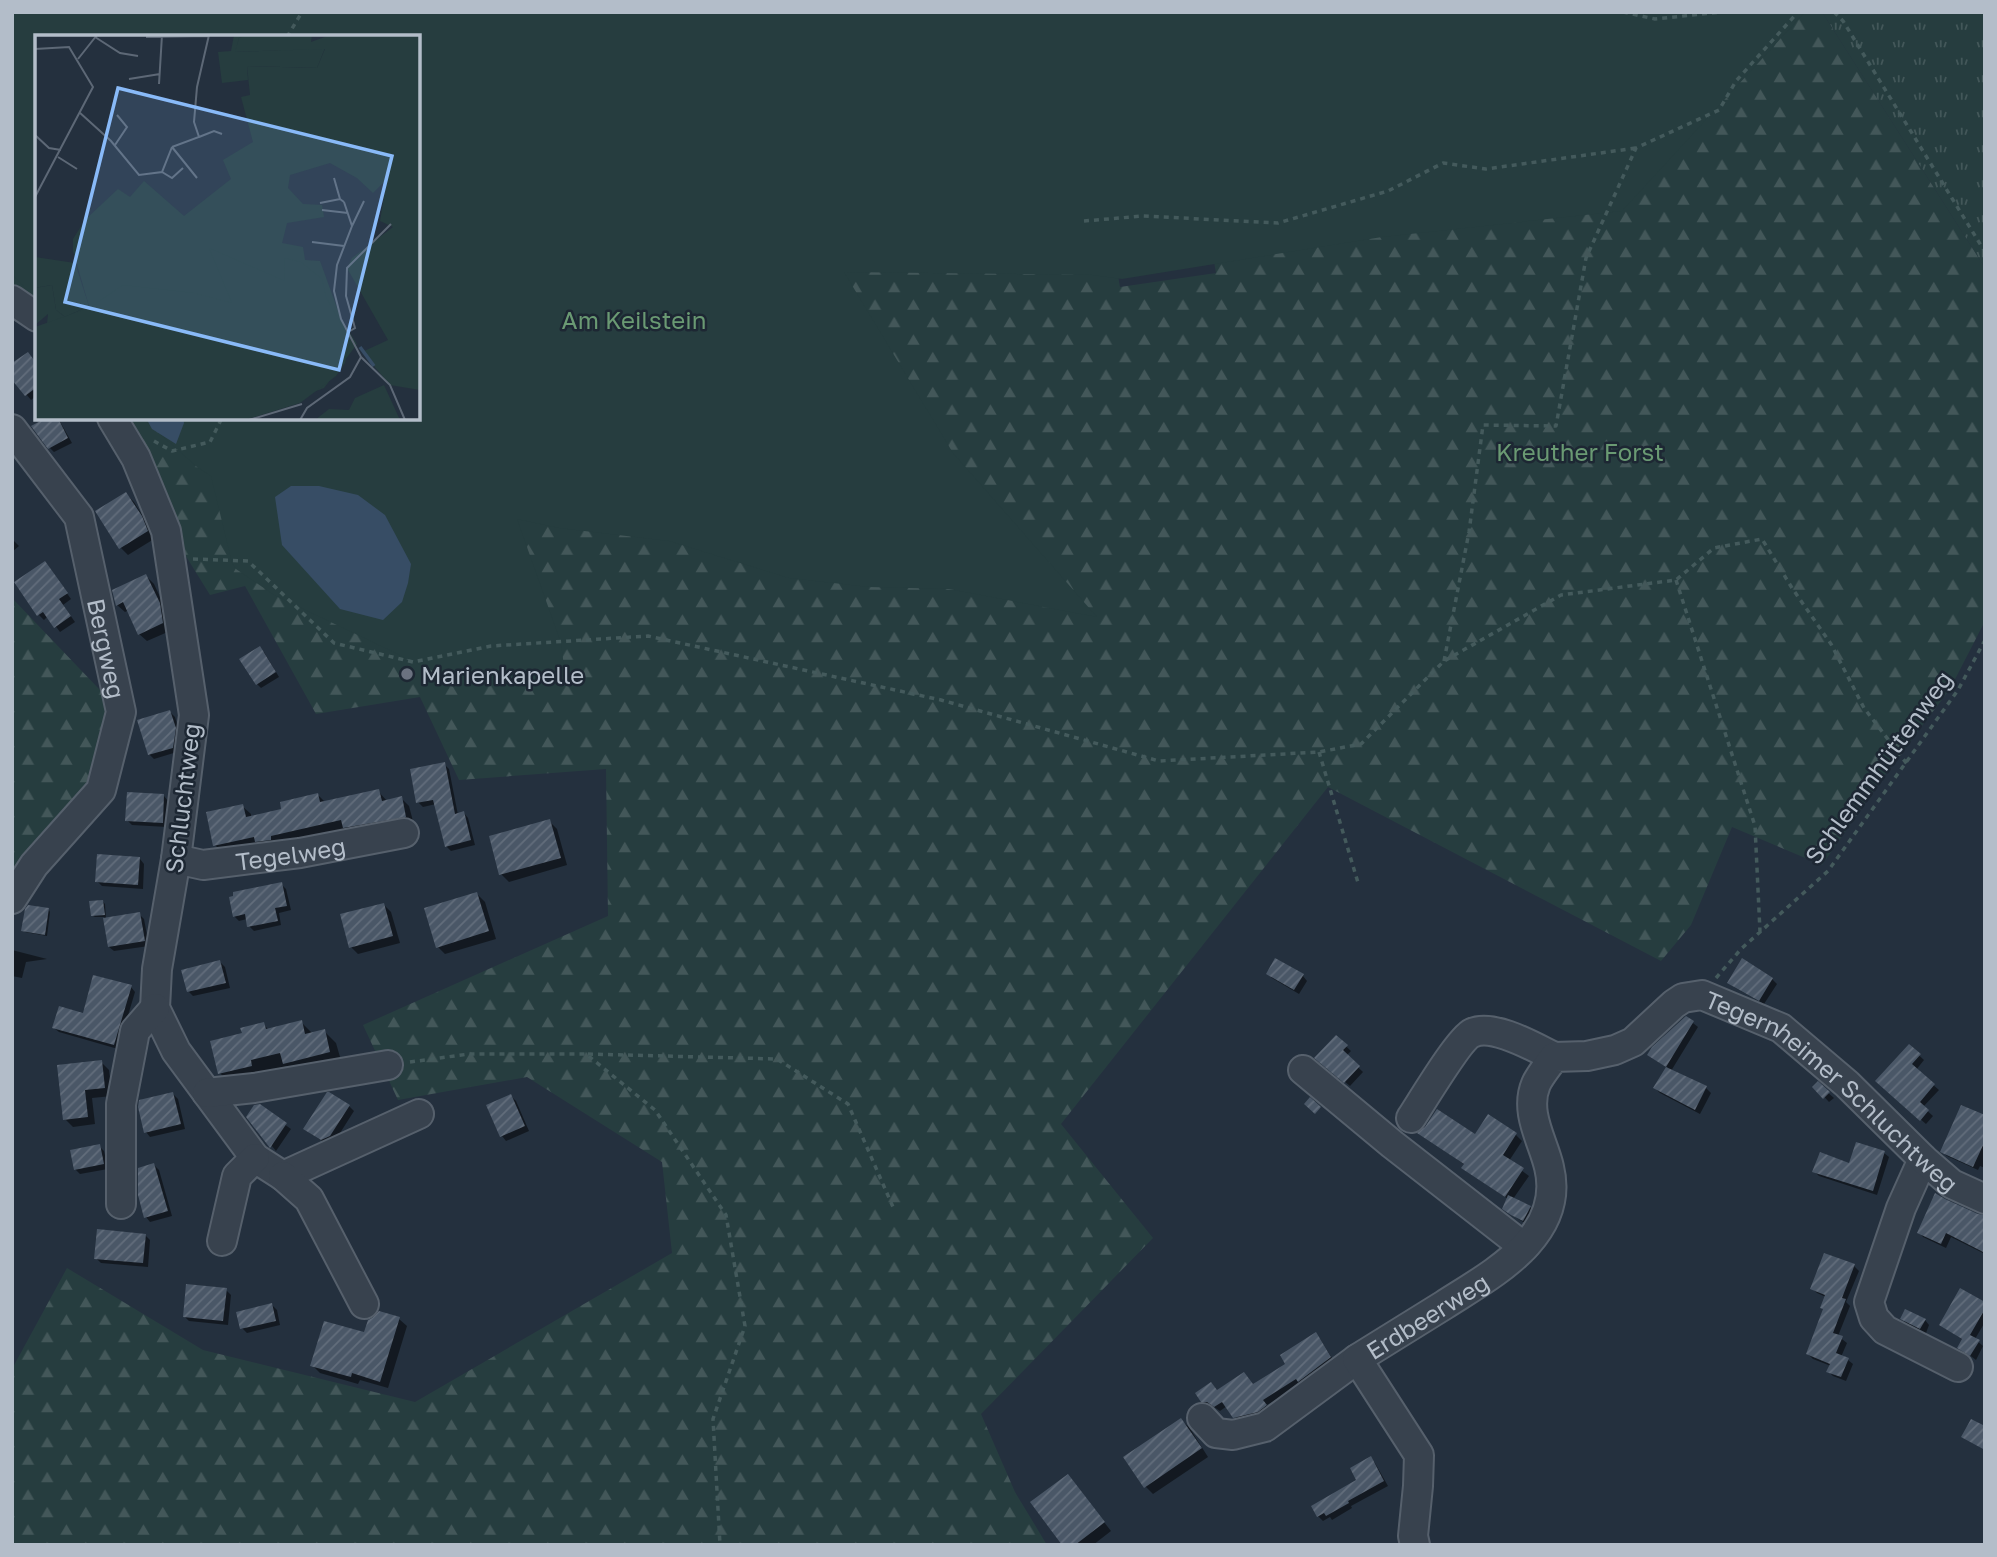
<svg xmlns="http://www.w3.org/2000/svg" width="1997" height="1557" viewBox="0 0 1997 1557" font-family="'Golos Text',sans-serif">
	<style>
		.grass { fill: url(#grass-tufts) }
		.forest { fill: url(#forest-firs); fill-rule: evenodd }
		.park { fill: #263d3f }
		.water { fill: #374d65 }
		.shadow { fill: #0007 }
		.building { fill: url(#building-hatch) }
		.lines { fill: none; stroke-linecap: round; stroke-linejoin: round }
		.minor-casing { stroke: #56606c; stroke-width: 32 }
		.path { stroke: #445a5c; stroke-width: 3.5; stroke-dasharray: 5 5; stroke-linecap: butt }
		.minor { stroke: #38424e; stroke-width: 28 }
		.worship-dot { fill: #6b7280; stroke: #1d2733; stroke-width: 2.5 }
		.labels { text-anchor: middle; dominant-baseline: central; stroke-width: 5; stroke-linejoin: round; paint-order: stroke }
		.park-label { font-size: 24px; fill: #6a9a73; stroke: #1d2733 }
		.street-label { font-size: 24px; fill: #b3bdc9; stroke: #1d2733 }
		.poi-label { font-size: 24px; fill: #b3bdc9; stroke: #1d2733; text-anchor: start }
		.inset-river { fill: none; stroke: #374d65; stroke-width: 3.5 }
		.inset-road { fill: none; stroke: #5d6876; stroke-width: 2 }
		.view { fill: #89baf8; fill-opacity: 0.15; stroke: #89baf8; stroke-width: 3.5 }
		.inset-edge { fill: none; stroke: #b3bdc9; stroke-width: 3.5 }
	</style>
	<defs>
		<pattern id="grass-tufts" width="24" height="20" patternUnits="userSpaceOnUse" patternTransform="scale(1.75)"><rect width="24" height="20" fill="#263d3f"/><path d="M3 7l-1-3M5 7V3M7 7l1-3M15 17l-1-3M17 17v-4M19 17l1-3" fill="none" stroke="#435759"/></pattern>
		<pattern id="forest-firs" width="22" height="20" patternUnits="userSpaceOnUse" patternTransform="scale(1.75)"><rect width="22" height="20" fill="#263d3f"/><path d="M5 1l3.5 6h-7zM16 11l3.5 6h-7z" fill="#435759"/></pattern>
		<pattern id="building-hatch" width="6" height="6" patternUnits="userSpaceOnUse" patternTransform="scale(1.75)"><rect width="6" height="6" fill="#4a5767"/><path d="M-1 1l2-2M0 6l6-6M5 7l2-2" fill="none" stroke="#626d7b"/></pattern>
	</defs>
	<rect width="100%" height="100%" fill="#24303e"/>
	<path class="grass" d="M 1822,12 L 1985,12 L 1985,268 Z"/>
	<path class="forest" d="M 12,12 L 1822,12 L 1985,268 L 1985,621 L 1950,689 L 1881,780 L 1822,865 L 1732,827 L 1691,925 L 1661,961 L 1328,787 L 1061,1124 L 1153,1238 L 981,1414 L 1015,1492 L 1047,1545 L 12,1545 L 12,1369 L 67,1268 L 203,1350 L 415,1402 L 672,1253 L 662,1162 L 527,1077 L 398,1100 L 363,1025 L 608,916 L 606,769 L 459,780 L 420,697 L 316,714 L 245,586 L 210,595 L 169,529 L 112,418 L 418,418 L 418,37 L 37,37 L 37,317 L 12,300 ZM 1204,204 L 1216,273 L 1120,287 L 1107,214 Z
		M 12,598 L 121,712 L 101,790 L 12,893 Z"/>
	<path class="park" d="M 12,12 L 1805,12 L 1622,211 L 1382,237 L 1122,279 L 1092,275 L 844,272 L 953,453 L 1097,617 L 949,589 L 869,587 L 789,578 L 669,541 L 559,528 L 517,519 L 561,643 L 565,675 L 533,677 L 448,678 L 274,595 L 236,569 L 232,563 L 211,476 L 197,467 L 142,418 L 418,418 L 418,37 L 37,37 L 37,301 L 12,274 Z"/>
	<path class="water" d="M 146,418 L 183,418 L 184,423 L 176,444 L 152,429 Z
		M 291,486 L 319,486 L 358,495 L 385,515 L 411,564 L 408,583 L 402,602 L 383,620 L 340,609 L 282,545 L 275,497 Z"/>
	<path class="shadow" d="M 37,365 L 37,395 L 31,400 L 12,377 Z
		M 58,418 L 72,443 L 54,452 L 49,447 Z
		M 126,494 L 134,502 L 149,526 L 154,539 L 128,555 L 121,548 Z
		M 12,539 L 19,546 L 12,552 Z
		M 49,568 L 71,599 L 63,605 L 75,622 L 60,632 L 48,616 L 44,620 L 39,615 L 16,583 Z
		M 146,576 L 154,584 L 167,612 L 170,631 L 147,641 L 139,634 L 129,610 L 125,612 L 117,605 Z
		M 264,652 L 279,677 L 261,688 L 257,684 Z
		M 170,712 L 175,717 L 180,734 L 177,752 L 154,759 L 149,754 Z
		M 444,764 L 449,769 L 458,815 L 464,813 L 468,818 L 475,845 L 451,851 L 446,846 L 436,804 L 423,807 L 418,802 Z
		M 378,791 L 387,801 L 401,798 L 409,806 L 414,825 L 353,835 L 346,829 L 278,844 L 223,853 L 215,845 L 242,806 L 251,814 L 251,818 L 283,810 L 318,795 L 326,803 Z
		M 164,796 L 168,801 L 167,827 L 132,825 L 127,820 Z
		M 549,821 L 557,829 L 567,865 L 509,882 L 501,874 Z
		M 140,859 L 144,864 L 143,889 L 102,886 L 97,881 Z
		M 281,884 L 286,889 L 291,910 L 279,913 L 281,925 L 254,931 L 249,926 L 247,919 L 239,921 L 234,916 Z
		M 477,894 L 485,902 L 496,939 L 445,954 L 438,947 Z
		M 103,902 L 105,904 L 106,919 L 139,914 L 144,919 L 149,946 L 114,951 L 109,947 L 104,917 L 95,917 L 93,916 Z
		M 383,904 L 391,912 L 400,943 L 358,954 L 351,947 Z
		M 49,910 L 50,912 L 47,936 L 25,932 L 23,930 Z
		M 12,950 L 47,959 L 26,962 L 22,978 L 12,976 Z
		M 220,962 L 225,967 L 230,988 L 193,996 L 189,992 Z
		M 1268,974 L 1303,976 L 1307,981 L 1299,994 L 1272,978 Z
		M 1772,979 L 1777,984 L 1764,1004 L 1734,987 L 1729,983 Z
		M 131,987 L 135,992 L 118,1049 L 59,1032 L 54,1028 L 84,1015 Z
		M 301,1022 L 313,1034 L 324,1031 L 336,1043 L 342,1064 L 297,1076 L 288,1066 L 262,1072 L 263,1078 L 232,1086 L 220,1073 L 244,1035 L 263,1024 L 269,1030 Z
		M 1693,1023 L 1698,1027 L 1671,1071 L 1706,1088 L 1711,1093 L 1700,1114 L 1660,1093 L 1655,1088 L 1668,1068 L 1649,1055 Z
		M 1336,1037 L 1351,1051 L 1346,1056 L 1363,1072 L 1350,1086 L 1321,1062 Z
		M 1909,1046 L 1924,1060 L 1916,1070 L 1939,1090 L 1923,1107 L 1933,1116 L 1926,1124 L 1882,1086 Z
		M 101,1062 L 109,1070 L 112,1096 L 92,1098 L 95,1124 L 73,1127 L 65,1119 Z
		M 1818,1084 L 1834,1098 L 1829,1102 L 1815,1087 Z
		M 173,1094 L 178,1099 L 185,1129 L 150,1137 L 146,1132 Z
		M 511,1096 L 516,1101 L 529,1131 L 506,1141 L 502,1136 Z
		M 259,1106 L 291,1129 L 276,1151 L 248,1117 Z
		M 349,1106 L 354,1111 L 335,1141 L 327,1144 L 310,1133 Z
		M 1985,1117 L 1985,1168 L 1980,1166 L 1978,1170 L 1947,1156 L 1942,1151 Z
		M 1420,1133 L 1475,1137 L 1516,1135 L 1522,1141 L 1509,1161 L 1529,1176 L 1513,1199 L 1530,1207 L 1535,1212 L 1528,1225 L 1509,1213 L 1508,1199 L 1470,1173 L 1465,1165 Z
		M 99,1146 L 104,1151 L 108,1169 L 80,1174 L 75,1169 Z
		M 1884,1153 L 1889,1157 L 1877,1195 L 1819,1176 L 1814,1171 L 1850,1165 Z
		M 154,1165 L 159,1170 L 172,1216 L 150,1222 L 146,1217 Z
		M 1944,1201 L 1985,1217 L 1985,1254 L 1951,1237 L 1946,1248 L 1923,1237 L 1919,1232 Z
		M 145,1235 L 150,1240 L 148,1267 L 101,1263 L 96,1258 Z
		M 1854,1266 L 1859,1271 L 1846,1302 L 1850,1306 L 1838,1336 L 1847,1343 L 1841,1357 L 1848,1360 L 1853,1364 L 1846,1381 L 1833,1376 L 1828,1371 L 1831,1366 L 1813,1359 L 1808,1354 L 1825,1310 L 1826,1297 L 1817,1293 L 1812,1288 Z
		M 226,1290 L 231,1295 L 228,1325 L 189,1321 L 184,1316 Z
		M 1985,1304 L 1985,1322 L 1975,1339 L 1983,1346 L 1976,1360 L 1959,1347 L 1963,1340 L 1941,1325 Z
		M 272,1305 L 277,1310 L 280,1325 L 247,1333 L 242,1328 Z
		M 399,1319 L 407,1326 L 388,1388 L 360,1380 L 358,1384 L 320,1373 L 312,1365 L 366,1334 Z
		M 1902,1319 L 1925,1320 L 1929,1325 L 1926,1333 L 1907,1324 Z
		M 1320,1339 L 1335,1363 L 1267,1405 L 1270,1410 L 1240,1422 L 1227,1406 L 1220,1411 L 1214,1407 L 1208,1406 L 1203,1401 L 1218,1392 L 1253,1386 L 1288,1364 Z
		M 1181,1420 L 1189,1427 L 1208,1457 L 1153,1494 L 1145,1486 Z
		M 1371,1459 L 1375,1463 L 1388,1486 L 1351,1506 L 1352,1508 L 1332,1520 L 1330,1517 L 1323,1521 L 1318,1516 L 1358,1480 Z
		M 1068,1476 L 1111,1531 L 1093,1545 L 1065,1545 Z"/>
	<path class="building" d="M 28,352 L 37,364 L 37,387 L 25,396 L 12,380 L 12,363 Z
		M 46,418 L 58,418 L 68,438 L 48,449 L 31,426 Z
		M 126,492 L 142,516 L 148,531 L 119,549 L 95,511 Z
		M 45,561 L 68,593 L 59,599 L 71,616 L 54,628 L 43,612 L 37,616 L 14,582 Z
		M 146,574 L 160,603 L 163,623 L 138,635 L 123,602 L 116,606 L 112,590 Z
		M 260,646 L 276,672 L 256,685 L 239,659 Z
		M 170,710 L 176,728 L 173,748 L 148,755 L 137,720 Z
		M 445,762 L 455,814 L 464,811 L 471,840 L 445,847 L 433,800 L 416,803 L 410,769 Z
		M 379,789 L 382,801 L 402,796 L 406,817 L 343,828 L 341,820 L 271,836 L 271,840 L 255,842 L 254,837 L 213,846 L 206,812 L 243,804 L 246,817 L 281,809 L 280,802 L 318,793 L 320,802 Z
		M 127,792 L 164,794 L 163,823 L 125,821 Z
		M 550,819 L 561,858 L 499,875 L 489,836 Z
		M 97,854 L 140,857 L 138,885 L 95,882 Z
		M 282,882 L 287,906 L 275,908 L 278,921 L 247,927 L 245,914 L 233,917 L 229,897 L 233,896 L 233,892 Z
		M 477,892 L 489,931 L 436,948 L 424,908 Z
		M 103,900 L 105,915 L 91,916 L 89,901 Z
		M 384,903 L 393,936 L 349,948 L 340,914 Z
		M 28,905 L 49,908 L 45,935 L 21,931 L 25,909 Z
		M 140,912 L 145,941 L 108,947 L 103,918 Z
		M 1275,958 L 1304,974 L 1294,990 L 1266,974 Z
		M 1742,958 L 1773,978 L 1759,1001 L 1727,983 Z
		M 220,960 L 226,983 L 187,992 L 181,970 Z
		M 93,975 L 132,985 L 114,1045 L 52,1028 L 59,1006 L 83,1013 Z
		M 1686,1016 L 1694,1021 L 1666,1067 L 1647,1055 L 1652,1047 Z
		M 302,1020 L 305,1034 L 325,1029 L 330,1052 L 283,1064 L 280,1053 L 251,1060 L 252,1066 L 218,1074 L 210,1041 L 242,1033 L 240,1028 L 264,1022 L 266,1029 Z
		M 1336,1035 L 1348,1045 L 1343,1050 L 1360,1066 L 1344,1083 L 1314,1058 Z
		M 1909,1044 L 1921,1054 L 1912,1064 L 1935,1084 L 1920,1102 L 1929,1110 L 1920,1121 L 1875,1081 Z
		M 102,1060 L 105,1088 L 85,1090 L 88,1117 L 63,1120 L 57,1065 Z
		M 1666,1067 L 1707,1086 L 1695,1110 L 1653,1088 Z
		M 1818,1081 L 1830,1092 L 1823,1099 L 1812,1087 Z
		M 173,1092 L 181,1124 L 144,1133 L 138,1107 L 139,1100 Z
		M 327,1092 L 329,1092 L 350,1105 L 330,1136 L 321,1140 L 303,1129 Z
		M 511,1094 L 525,1126 L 500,1137 L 486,1105 Z
		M 1310,1097 L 1321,1107 L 1315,1114 L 1304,1104 Z
		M 260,1104 L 287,1123 L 270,1148 L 246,1117 L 254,1105 Z
		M 1961,1105 L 1985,1115 L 1985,1141 L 1973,1167 L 1940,1152 Z
		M 1437,1109 L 1475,1134 L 1488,1114 L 1517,1133 L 1503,1155 L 1524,1168 L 1505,1197 L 1461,1168 L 1464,1164 L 1417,1133 L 1425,1127 Z
		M 1856,1142 L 1885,1151 L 1873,1191 L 1812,1172 L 1820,1152 L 1849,1163 Z
		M 100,1144 L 104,1164 L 74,1170 L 70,1150 Z
		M 154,1163 L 168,1211 L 144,1218 L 138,1195 L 138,1168 Z
		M 1935,1193 L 1945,1199 L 1978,1214 L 1985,1215 L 1985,1253 L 1946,1233 L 1941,1244 L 1917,1233 Z
		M 1508,1195 L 1531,1206 L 1523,1221 L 1511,1215 L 1502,1209 Z
		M 97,1229 L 146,1234 L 143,1263 L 94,1259 Z
		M 1824,1253 L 1855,1264 L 1842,1298 L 1846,1299 L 1833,1333 L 1843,1336 L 1836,1353 L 1849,1358 L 1841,1377 L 1826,1372 L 1830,1364 L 1806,1354 L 1823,1309 L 1820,1308 L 1825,1295 L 1810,1289 Z
		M 186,1284 L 227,1288 L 223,1321 L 183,1317 Z
		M 1960,1288 L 1985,1302 L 1985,1309 L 1970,1335 L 1980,1340 L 1970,1356 L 1957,1348 L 1962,1339 L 1939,1325 Z
		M 272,1303 L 276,1321 L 240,1329 L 236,1312 Z
		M 1905,1309 L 1926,1319 L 1920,1329 L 1900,1319 Z
		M 379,1311 L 400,1317 L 380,1382 L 352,1373 L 351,1377 L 310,1366 L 324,1321 L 364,1332 L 368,1320 L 372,1318 Z
		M 1316,1332 L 1331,1357 L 1298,1382 L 1296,1379 L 1263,1400 L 1267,1405 L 1258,1412 L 1233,1418 L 1222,1402 L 1214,1407 L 1207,1402 L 1201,1402 L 1195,1393 L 1211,1382 L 1217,1390 L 1244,1372 L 1253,1384 L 1285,1364 L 1280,1355 Z
		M 1181,1418 L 1202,1448 L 1144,1488 L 1123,1457 Z
		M 1971,1419 L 1985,1426 L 1985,1450 L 1961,1437 Z
		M 1371,1456 L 1384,1481 L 1348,1501 L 1349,1503 L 1326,1516 L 1324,1513 L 1317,1517 L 1311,1506 L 1356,1480 L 1350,1468 Z
		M 1068,1474 L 1105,1522 L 1075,1545 L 1062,1545 L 1030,1502 Z"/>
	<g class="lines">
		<defs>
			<g id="minor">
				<path d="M 12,300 L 37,317"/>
				<path d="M 112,418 L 136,458 L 166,531 L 194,715 L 176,859 L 157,969 L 155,1008 L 176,1051 L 255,1158 L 283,1176 L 419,1114"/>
				<path id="s1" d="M 12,429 L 79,517 L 121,712 L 101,790 L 34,865 L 12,899"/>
				<path id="s2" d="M 176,859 L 203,865 L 300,853 L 404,833"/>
				<path d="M 1303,1070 L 1392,1144 L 1524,1247"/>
				<path d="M 207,1093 L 254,1088 L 388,1065"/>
				<path d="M 1411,1118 C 1421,1103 1459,1039 1472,1033 C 1493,1023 1534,1047 1554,1057"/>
				<path d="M 1923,1159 L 1901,1208 L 1869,1302 L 1874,1318 L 1885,1330 L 1958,1367"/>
				<path d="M 283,1176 L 309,1199 L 364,1304"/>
				<path d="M 121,1204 L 121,1104 L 135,1031 L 155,1008"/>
				<path d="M 222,1241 L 237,1176 L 255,1158"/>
				<path d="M 1202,1418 L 1216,1433 L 1233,1435 L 1265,1427 L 1357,1359"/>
				<path id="s3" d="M 1415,1545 L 1413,1536 L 1418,1486 L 1419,1455 L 1357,1359 C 1386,1341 1415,1323 1444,1305 C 1492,1274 1566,1236 1549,1167 C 1543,1141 1524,1112 1536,1084 C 1540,1075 1548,1066 1554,1057 L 1587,1056 L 1615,1050 L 1633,1042 L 1674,1004 L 1683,998 L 1702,995 L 1781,1028 L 1847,1084 L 1923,1159 L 1952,1184 L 1985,1199"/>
			</g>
		</defs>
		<use href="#minor" class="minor-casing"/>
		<path class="path" d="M 1623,12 L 1655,19 L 1721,12
			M 1834,12 L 1843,21 L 1985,252
			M 287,37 L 302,12
			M 1084,221 L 1143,216 L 1278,223 L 1388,191 L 1443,163 L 1486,169 L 1636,148
			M 154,441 L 172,451 L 210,442 L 222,418
			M 193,559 L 248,561 L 334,643 L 413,662 L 491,646 L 648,636 L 941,700 L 1159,761 L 1319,752 L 1361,744 L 1444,661 L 1561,595 L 1676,580 L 1714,548 L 1762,539 L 1792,588 L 1831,644 L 1864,708 L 1907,764
			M 1676,580 L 1755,826 L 1760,932
			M 1444,661 L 1469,532 L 1483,425 L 1556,426 L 1586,258 L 1636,148 L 1719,110 L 1736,81 L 1798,12
			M 1319,752 L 1359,886
			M 1716,978 L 1741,949 L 1828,871 L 1958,690 L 1985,640
			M 588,1054 L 777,1059 L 848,1104 L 893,1207
			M 410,1062 L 469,1054 L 586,1054 L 655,1110 L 726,1215 L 745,1326 L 713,1419 L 720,1545"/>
		<use href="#minor" class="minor"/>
	</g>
	<circle class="worship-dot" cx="407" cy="674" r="7"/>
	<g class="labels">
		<g class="park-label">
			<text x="634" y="319">Am Keilstein</text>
			<text x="1580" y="451">Kreuther Forst</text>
		</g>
		<g class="street-label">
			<text stroke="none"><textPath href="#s1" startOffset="245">Bergweg</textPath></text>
			<text transform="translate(1878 767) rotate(-54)">Schlemmhüttenweg</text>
			<text transform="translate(182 798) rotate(-83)">Schluchtweg</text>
			<text stroke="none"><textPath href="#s2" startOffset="116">Tegelweg</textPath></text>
			<text stroke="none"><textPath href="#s3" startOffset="943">Tegernheimer Schluchtweg</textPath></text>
			<text stroke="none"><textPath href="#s3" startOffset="287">Erdbeerweg</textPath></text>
		</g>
		<g class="poi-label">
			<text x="421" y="674">Marienkapelle</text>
		</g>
	</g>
	<g transform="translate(35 35)">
		<rect width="385" height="385" fill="#24303e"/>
		<path d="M 199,0 L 211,0 L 204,3 L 201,17 L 290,13 L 282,33 L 212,31 L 213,45 L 187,48 L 183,17 L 196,16 ZM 0,222 L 40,228 L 54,271 L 30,282 L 21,275 L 17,250 L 0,253 Z" fill="#263d3f"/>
		<path d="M 211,0 L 277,0 L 276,7 L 295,0 L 385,0 L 385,355 L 355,350 L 327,317 L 353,305 L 312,233 L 317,223 L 358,192 L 345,186 L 352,144 L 338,158 L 322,143 L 295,128 L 255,140 L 253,153 L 268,169 L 287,170 L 289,182 L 252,188 L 247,208 L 268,212 L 270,225 L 285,226 L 306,284 L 322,309 L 289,353 L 206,385 L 2,385 L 13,279 L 0,290 L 0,253 L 17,250 L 21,275 L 30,282 L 54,271 L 38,216 L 38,204 L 50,185 L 83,154 L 95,162 L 109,146 L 149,181 L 196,144 L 188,125 L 218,107 L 206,62 L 215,60 L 212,31 L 282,33 L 290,14 L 200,17 L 204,3 Z" fill="#263d3f"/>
		<path d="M 174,213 L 250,246 L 249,223 L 266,227 L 287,244 L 291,262 L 315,306 L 310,328 L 301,341 L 265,368 L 210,385 L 0,385 L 0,292 L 54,273 L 88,250 L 159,258 L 197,268 ZM 349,350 L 365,385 L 280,385 L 294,374 L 314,375 L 320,363 Z" fill="#263d3f"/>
		<path class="inset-river" d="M 325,312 L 339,331"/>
		<path class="inset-road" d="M 60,2 L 85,18 L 103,21M 111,2 L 174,1M 0,14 L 34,12 L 58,52 L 0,162M 43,24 L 62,0M 94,44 L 125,39M 124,49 L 127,0M 44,77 L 76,106 L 104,140 L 127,137 L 137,112M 0,100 L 14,113 L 26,115M 164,102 L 179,96 L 187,99M 80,110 L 92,92 L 82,80M 137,112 L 164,102 L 159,87 L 162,52 L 174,0M 137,112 L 162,143M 23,122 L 42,134M 127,137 L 137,143 L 148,133M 299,143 L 305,164M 309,167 L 317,191 L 302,230 L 299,256 L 306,284 L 326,322M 285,168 L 305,164 L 309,167M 287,175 L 313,178M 317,191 L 329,166M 277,207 L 309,211M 315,296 L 320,293 L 311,261 L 312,233 L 356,189M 326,322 L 355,350 L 370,385M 214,385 L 267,369M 265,385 L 272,373 L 315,342 L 326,322"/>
		<path class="view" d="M 83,53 L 357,121 L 304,335 L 30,267 Z"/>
		<rect width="385" height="385" class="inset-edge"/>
	</g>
	<rect width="1997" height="1557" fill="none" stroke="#b3bdc9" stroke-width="28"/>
</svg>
